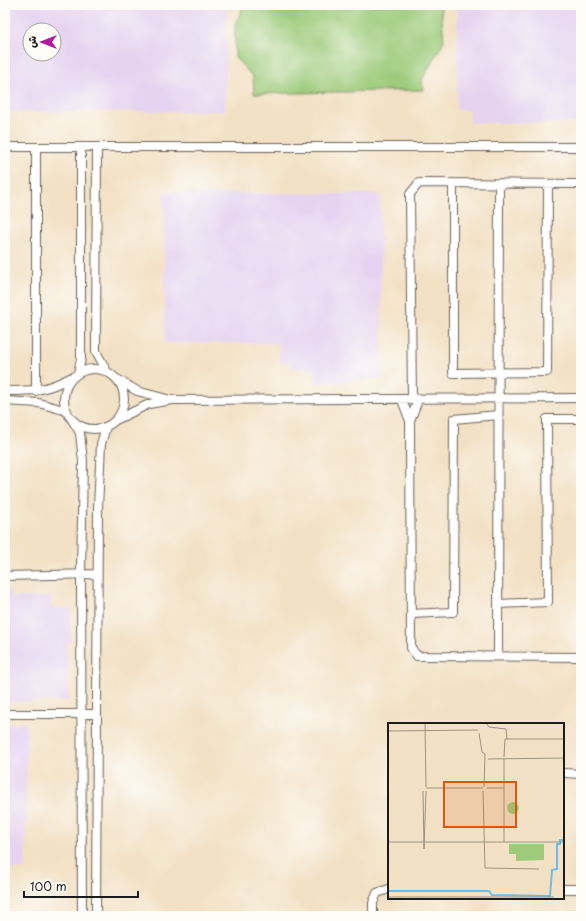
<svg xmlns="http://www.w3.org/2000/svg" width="586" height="921" viewBox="0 0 586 921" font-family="'Playpen Sans','Playpen Sans Arabic',sans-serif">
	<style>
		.built { fill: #e5d3f1; fill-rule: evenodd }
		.green { fill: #9dcb7a; stroke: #5c744b }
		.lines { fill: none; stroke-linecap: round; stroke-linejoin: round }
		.minor-casing { stroke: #676157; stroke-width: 10 }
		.minor { stroke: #fff; stroke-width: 8 }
		.inset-river { fill: none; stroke: #6cbee8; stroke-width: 2 }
		.inset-road { fill: none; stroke: #9d9281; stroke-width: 1 }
		.view { fill: #de560d; fill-opacity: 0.15; stroke: #de560d; stroke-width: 2 }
		.inset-edge { fill: none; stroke: #1c1c1c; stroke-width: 2 }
	</style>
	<rect width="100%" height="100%" fill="#fdfcf7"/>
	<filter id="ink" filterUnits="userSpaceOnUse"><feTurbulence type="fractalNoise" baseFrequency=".025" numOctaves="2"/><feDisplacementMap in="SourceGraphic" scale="8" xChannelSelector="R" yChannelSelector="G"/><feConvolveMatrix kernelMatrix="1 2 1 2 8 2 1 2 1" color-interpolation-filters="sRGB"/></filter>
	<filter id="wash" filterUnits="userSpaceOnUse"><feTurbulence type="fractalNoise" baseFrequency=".012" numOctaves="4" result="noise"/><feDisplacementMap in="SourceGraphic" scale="16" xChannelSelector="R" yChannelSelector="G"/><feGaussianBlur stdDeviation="0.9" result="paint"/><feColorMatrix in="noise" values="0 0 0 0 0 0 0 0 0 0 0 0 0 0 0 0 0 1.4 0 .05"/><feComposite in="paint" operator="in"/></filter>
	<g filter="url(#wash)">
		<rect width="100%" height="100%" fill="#f3e1c5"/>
		<path class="built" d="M 5,5 L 227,5 L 225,111 L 5,112 ZM 30,30 L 54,30 L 54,54 L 30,54 Z
			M 458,5 L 581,5 L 581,123 L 470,123 L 469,110 L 457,110 Z
			M 164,193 L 380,194 L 382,379 L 315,383 L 315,369 L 291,369 L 291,362 L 279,362 L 279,343 L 165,343 Z
			M 11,590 L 11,597 L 51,597 L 51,608 L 71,608 L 71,642 L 67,643 L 69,701 L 5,702 L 5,591 Z
			M 5,723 L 27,723 L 25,869 L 5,869 Z"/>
		<path class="green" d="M 244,5 L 437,5 L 441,8 L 444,41 L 422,80 L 423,90 L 254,94 L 253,77 L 235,57 L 235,25 Z"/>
	</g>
	<g filter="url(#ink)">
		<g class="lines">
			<defs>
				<path id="minor" d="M 5,147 L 581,147
					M 97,147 L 96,351 L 106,370
					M 453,183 L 453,373 L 547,372 L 548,184
					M64 399a30 30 0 1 1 60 0a30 30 0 1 1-60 0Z
					M 78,373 L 81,359 L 81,147
					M 119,380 L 137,391 L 167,399
					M 5,391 C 35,391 45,391 72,377
					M 36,391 L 36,147
					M 402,400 L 410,421 L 411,648 L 417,656 L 581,657
					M 412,400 L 410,194 L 419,183 L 581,184
					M 5,401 L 39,403 L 67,411
					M 71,418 L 80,433 L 83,461 L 81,574 L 82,916
					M 116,420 L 149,404 L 172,400 L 581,398
					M 410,421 L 418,400
					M 5,576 L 97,574
					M 498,604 L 548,602 L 547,419 L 581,419
					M 411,614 L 453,612 L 454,419 L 498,415
					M 498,656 L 499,183
					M 5,714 L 97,714
					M 563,773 L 581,774
					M 563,889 L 581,889
					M 96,916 L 98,508 L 101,444 L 106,427
					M 373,916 L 373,903 L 377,893 L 389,889"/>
			</defs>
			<use href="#minor" class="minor-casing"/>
			<use href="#minor" class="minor"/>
		</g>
	</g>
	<g transform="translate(388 723)">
		<rect width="176" height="176" fill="#f3e1c5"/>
		<path d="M119 85a6 6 0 1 1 12 0a6 6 0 1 1-12 0ZM 121,121 L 156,121 L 156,137 L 128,138 L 128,131 L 121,131 Z" fill="#9dcb7a"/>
		<path class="inset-river" d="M 0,168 L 101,168 L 104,172 L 162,173 L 164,147 L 169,146 L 169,121 L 172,121 L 172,117 L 176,117"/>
		<path class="inset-road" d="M 37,0 L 38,64M 98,0 L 101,4 L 118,6 L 119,16M 0,8 L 90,7M 91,10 L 94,29 L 97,31 L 96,64M 116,34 L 117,16 L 176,16M 116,35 L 116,119M 100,36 L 176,35M 38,65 L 95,65M 99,65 L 116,65M 35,68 L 36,126 L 38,68M 95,68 L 97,145 L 151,146M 0,119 L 176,119M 0,174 L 166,174"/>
		<path class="view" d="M 56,59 L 128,59 L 128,104 L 56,104 Z"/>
		<rect width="176" height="176" class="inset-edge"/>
	</g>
	<rect width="586" height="921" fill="none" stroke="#fdfcf7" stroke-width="20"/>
	<g transform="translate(42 42) rotate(270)"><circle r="19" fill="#fdfcf7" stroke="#a3a29f"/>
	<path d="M0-3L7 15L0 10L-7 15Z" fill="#b5179e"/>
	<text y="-6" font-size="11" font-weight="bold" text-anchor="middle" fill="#1c1c1c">ش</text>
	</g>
	<path d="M24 891v6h114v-6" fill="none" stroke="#1c1c1c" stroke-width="2"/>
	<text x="30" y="891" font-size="12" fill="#1c1c1c" stroke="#fdfcf7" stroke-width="3" paint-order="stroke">100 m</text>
</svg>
